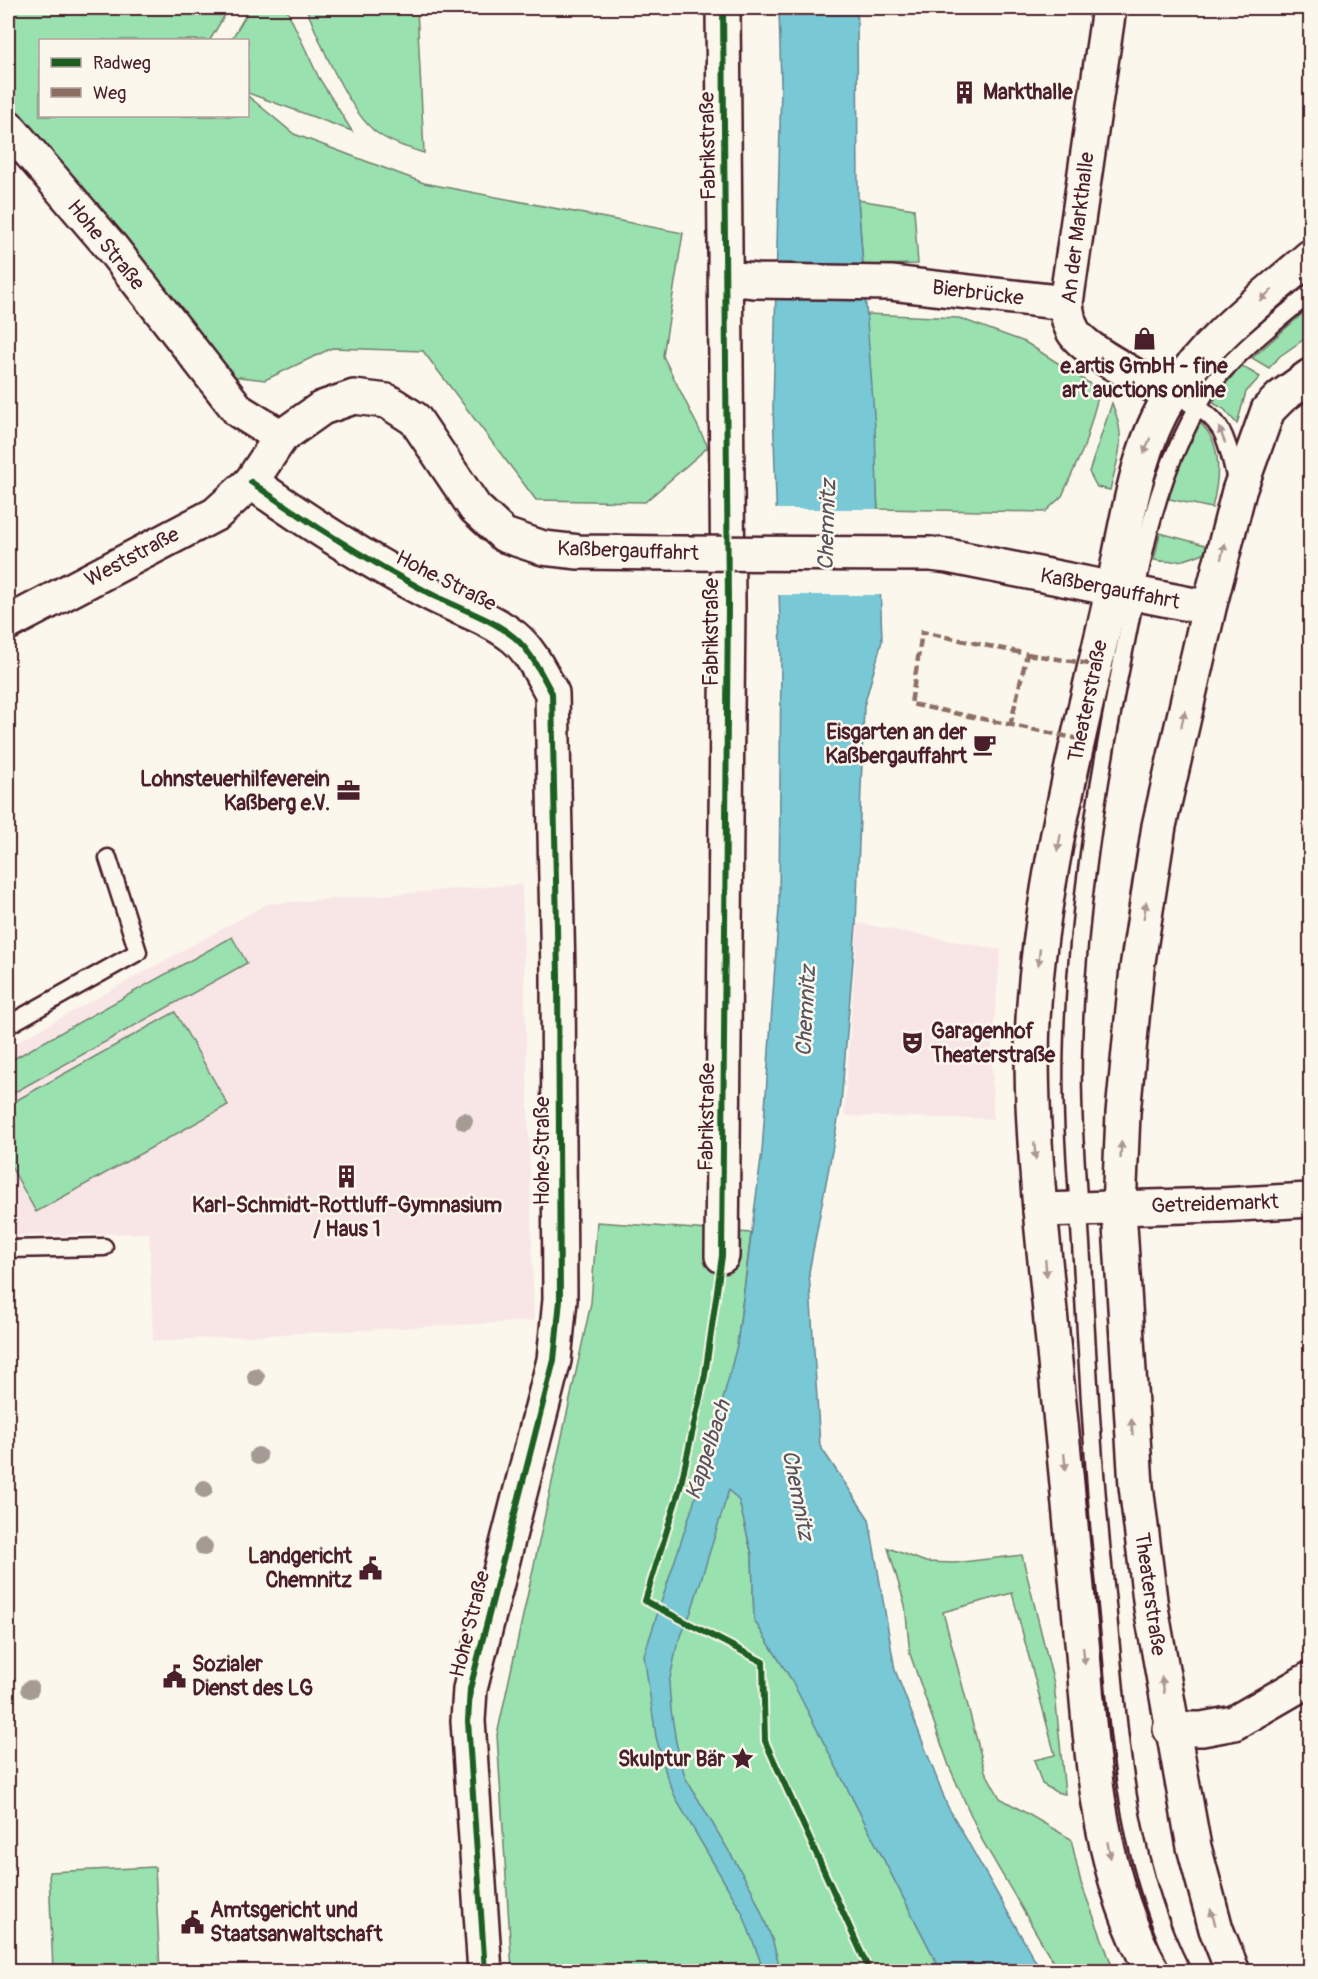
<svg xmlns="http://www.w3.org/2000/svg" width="1318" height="1979" viewBox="0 0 1318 1979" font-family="Pangolin,sans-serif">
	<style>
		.built { fill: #f8e6e7 }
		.green { fill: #99e1af; stroke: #72806d; stroke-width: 1.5 }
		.water { fill: #78c8d5; stroke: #668491; stroke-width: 1.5 }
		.pier { fill: #fbf7ec }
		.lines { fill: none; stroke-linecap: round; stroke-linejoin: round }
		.lane-casing { stroke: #4a1f2b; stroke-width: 21 }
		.street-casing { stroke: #4a1f2b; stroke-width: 38 }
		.secondary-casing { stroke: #4a1f2b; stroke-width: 38 }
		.lane { stroke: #fbf7ec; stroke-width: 16 }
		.street { stroke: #fbf7ec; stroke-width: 33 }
		.secondary { stroke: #fbf7ec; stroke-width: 33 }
		.secondary-bridge-casing { stroke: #4a1f2b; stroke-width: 38; stroke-linecap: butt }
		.secondary-bridge { stroke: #fbf7ec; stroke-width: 33 }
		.quiet { stroke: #8d6e63; stroke-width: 4.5; stroke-dasharray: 9 4.5; stroke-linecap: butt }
		.cycleway-casing { stroke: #fbf7ec; stroke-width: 10 }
		.cycleway { stroke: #1b5e20; stroke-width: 6 }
		.tree { fill: #a59b94 }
		.oneway { fill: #ab9695 }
		.labels { text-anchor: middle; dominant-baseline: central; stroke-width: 5; stroke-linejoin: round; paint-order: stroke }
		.poi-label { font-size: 21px; font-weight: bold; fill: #4a1f2b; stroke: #fbf7ec; text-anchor: start }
		.street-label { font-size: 21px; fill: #4a1f2b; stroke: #fbf7ec }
		.water-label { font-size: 22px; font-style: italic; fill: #58525e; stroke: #fbf7ec }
	</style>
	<rect width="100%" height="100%" fill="#fbf7ec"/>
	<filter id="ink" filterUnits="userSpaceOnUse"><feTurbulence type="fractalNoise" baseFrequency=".0167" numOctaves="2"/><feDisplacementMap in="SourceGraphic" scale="12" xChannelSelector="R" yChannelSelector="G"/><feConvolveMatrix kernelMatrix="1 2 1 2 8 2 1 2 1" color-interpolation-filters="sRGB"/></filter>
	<g filter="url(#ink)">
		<path class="built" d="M 522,884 L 534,1321 L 153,1341 L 149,1233 L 8,1236 L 8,1047 L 267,904 Z
			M 858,923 L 1001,950 L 992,1045 L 993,1119 L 844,1116 Z"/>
		<path class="green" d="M 8,8 L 229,8 L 210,40 L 40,40 L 40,116 L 248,116 L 248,96 L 294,134 L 424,183 L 683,233 L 663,356 L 708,447 L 645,502 L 536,500 L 423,351 L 332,348 L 265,380 L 224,375 L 8,110 Z
			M 250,8 L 286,8 L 319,78 L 352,131 L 248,93 L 248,40 L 231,40 Z
			M 306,8 L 417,8 L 424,153 C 408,148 391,143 377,133 C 349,113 319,40 306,8 Z
			M 858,200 L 914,209 L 918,264 L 863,265 Z
			M 1310,307 L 1310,335 L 1280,356 L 1269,368 L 1252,358 Z
			M 866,314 L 959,318 L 1025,342 L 1100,390 L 1084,447 L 1062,496 L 1045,512 L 878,509 Z
			M 1242,366 L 1260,377 L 1246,392 L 1237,424 L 1224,409 L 1213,403 L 1220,390 Z
			M 1112,403 C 1127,441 1119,452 1110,490 L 1097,487 L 1089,472 Z
			M 1199,422 C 1224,443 1219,480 1212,508 L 1169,499 C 1176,474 1182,441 1199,422 Z
			M 1160,533 L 1209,546 L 1208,551 C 1188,560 1175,564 1154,560 Z
			M 232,937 L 247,963 L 8,1096 L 8,1062 Z
			M 175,1012 L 228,1105 L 36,1212 L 8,1161 L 8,1105 Z
			M 597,1222 L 751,1233 L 737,1345 L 739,1500 L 752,1555 L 754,1620 L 791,1678 L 941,1971 L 512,1971 L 497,1735 L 591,1303 Z
			M 888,1548 L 926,1562 L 954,1563 L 1022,1555 L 1054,1684 L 1065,1794 L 1056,1792 L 1042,1784 L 1034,1760 L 1055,1755 L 1012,1593 L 943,1612 L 985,1771 L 1000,1798 L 1071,1839 L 1081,1883 L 1114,1971 L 1056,1971 L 1055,1965 L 982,1840 L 949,1766 L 910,1654 L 905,1605 Z
			M 155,1867 L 160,1971 L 53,1971 L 49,1872 Z"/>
		<path class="water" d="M 779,8 L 857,8 L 858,200 L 875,428 L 882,641 L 864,706 L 856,925 L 841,1104 L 809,1272 L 820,1446 L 869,1519 L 895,1670 L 947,1805 L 1041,1971 L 941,1971 L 791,1679 L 754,1620 L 752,1555 L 739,1501 L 729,1490 L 691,1612 L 677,1646 L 669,1683 L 671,1710 L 676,1742 L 685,1777 L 752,1890 L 772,1939 L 781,1971 L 764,1971 L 742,1912 L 677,1801 L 667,1777 L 656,1737 L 644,1655 L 706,1465 L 737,1345 L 762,1151 L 779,908 L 781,652 L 773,407 L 781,85 Z"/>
		<path class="pier" d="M 773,509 L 881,509 L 884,595 L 776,595 Z"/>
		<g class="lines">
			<defs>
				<path id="lane" d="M 1189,403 C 1228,421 1227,446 1237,484
					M 8,1025 L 138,952 L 108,858
					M 8,1249 L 104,1247
					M 1182,1972 C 1122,1855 1119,1722 1106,1594 C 1094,1483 1088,1372 1082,1260 C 1078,1190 1071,1119 1073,1049 C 1076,916 1097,786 1123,656 C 1138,585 1148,510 1179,444 C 1188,426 1197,406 1208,389 C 1236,352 1276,323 1310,293"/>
				<path id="street" d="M 1109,8 L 1066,303 C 1067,313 1068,322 1073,331 C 1086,353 1147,381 1171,395
					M 8,127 L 111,247 L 239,411 L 281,437
					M 726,278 L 756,281 L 891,283 L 1066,303
					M 251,482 C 310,524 365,559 429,593 C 457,608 489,617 514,637 C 532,652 541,674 552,693 L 558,975 L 560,1300 L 554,1360 L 470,1689 L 468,1721 L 485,1972
					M 1040,1210 L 1221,1205 L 1310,1200
					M 722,1256 L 728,603 L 723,8
					M 1170,1729 L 1202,1729 L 1234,1723 L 1310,1679"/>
				<path id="secondary" d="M 931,554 L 948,556 L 1209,608
					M 8,623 L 216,514 L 251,482 L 281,437 L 322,408 L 354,397 L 387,401 L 415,419 L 475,508 L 504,535 L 543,548 L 579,552 L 671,553
					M 1153,1972 C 1092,1863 1091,1730 1079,1609 C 1066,1476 1054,1343 1040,1210 C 1035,1147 1030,1083 1033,1019 C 1041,881 1080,732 1111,597 C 1127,529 1133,455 1171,395 C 1206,340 1262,299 1310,257
					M 1233,1972 L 1216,1929 L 1194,1847 L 1151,1608 L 1136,1486 L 1119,1209 L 1123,1113 L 1137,968 L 1159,826 L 1209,608 L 1239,491 L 1268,410 L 1281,397 L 1310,376"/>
			</defs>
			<use href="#lane" class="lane-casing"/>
			<use href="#street" class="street-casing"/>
			<use href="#secondary" class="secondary-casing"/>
			<use href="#lane" class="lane"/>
			<use href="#street" class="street"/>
			<use href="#secondary" class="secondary"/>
			<defs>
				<path id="secondary-bridge" d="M 671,553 L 931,554"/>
			</defs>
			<use href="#secondary-bridge" class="secondary-bridge-casing"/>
			<use href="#secondary-bridge" class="secondary-bridge"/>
			<path class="quiet" d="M 1027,654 L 1096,665
				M 1010,726 L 1027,654 L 922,632 L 911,704 L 1079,739"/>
			<defs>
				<path id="cycleway" d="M 723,8 L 728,603 L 722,1256 L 705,1375 L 680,1488 L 645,1601 L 763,1662 L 765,1741 L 870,1972
					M 251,482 C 310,524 365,559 429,593 C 457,608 489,617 514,637 C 532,652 541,674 552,693 L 558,975 L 560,1300 L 554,1360 L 470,1689 L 468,1721 L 485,1972"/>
			</defs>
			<use href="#cycleway" class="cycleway-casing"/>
			<use href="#cycleway" class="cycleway"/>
		</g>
		<g class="tree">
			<circle cx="464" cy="1121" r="9"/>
			<circle cx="256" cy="1377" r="9"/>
			<circle cx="258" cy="1456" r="9"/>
			<circle cx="204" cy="1489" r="9"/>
			<circle cx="204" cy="1547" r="9"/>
			<circle cx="30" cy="1689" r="9"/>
		</g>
		<defs><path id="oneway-solid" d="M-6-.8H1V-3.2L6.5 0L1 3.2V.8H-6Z" transform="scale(1.5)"/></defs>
		<g class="oneway">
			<use href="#oneway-solid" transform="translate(1266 295) rotate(139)"/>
			<use href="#oneway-solid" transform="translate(1222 435) rotate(-111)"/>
			<use href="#oneway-solid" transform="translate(1147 446) rotate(111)"/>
			<use href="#oneway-solid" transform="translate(1223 551) rotate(-76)"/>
			<use href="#oneway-solid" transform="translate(1183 719) rotate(-78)"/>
			<use href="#oneway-solid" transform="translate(1059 843) rotate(101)"/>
			<use href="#oneway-solid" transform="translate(1145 910) rotate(-81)"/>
			<use href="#oneway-solid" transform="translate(1039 957) rotate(96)"/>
			<use href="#oneway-solid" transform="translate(1121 1150) rotate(-87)"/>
			<use href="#oneway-solid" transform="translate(1035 1151) rotate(85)"/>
			<use href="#oneway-solid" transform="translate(1046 1268) rotate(85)"/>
			<use href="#oneway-solid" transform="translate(1132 1427) rotate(-94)"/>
			<use href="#oneway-solid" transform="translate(1065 1462) rotate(84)"/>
			<use href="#oneway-solid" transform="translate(1084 1656) rotate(84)"/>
			<use href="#oneway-solid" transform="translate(1163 1685) rotate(-99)"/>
			<use href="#oneway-solid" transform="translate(1109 1850) rotate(79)"/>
			<use href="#oneway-solid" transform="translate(1213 1917) rotate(-107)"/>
		</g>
	</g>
	<defs>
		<symbol id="building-bare" viewBox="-9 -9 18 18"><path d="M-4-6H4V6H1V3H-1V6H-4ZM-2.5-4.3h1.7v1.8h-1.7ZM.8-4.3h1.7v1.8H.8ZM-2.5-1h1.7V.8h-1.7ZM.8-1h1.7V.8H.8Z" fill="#4a1f2b" stroke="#fbf7ec" stroke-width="2.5" paint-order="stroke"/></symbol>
		<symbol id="shop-bare" viewBox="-9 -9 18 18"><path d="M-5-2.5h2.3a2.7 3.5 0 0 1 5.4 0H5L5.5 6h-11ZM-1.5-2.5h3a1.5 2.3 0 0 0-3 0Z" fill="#4a1f2b" stroke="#fbf7ec" stroke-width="2.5" paint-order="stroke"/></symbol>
		<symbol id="cafe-bare" viewBox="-9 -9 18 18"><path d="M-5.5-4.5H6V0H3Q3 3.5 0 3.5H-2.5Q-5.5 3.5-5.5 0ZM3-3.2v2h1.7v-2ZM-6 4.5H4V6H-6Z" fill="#4a1f2b" stroke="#fbf7ec" stroke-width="2.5" paint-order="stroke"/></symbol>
		<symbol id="office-bare" viewBox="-9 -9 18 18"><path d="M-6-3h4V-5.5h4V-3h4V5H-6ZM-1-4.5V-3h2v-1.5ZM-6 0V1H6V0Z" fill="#4a1f2b" stroke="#fbf7ec" stroke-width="2.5" paint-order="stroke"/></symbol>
		<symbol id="theatre-bare" viewBox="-9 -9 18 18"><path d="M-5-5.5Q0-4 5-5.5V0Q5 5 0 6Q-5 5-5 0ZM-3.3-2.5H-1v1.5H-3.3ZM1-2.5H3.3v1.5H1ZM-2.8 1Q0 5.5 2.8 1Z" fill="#4a1f2b" stroke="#fbf7ec" stroke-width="2.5" paint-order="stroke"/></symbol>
		<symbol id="civic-bare" viewBox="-9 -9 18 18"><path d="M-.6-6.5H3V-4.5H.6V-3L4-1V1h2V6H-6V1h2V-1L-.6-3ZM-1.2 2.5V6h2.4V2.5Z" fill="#4a1f2b" stroke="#fbf7ec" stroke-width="2.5" paint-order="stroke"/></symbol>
		<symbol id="sight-bare" viewBox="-9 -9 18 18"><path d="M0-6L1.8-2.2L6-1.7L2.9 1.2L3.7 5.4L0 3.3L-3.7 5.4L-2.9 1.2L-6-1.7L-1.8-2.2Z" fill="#4a1f2b" stroke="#fbf7ec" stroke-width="2.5" paint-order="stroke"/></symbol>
	</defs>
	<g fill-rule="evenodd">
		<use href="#building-bare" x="948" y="76" width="33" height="33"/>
		<use href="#shop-bare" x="1128" y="322" width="33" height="33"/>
		<use href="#cafe-bare" x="968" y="728" width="33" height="33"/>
		<use href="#office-bare" x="332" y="774" width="33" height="33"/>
		<use href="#theatre-bare" x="896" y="1026" width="33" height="33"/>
		<use href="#building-bare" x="330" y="1160" width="33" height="33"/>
		<use href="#civic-bare" x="354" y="1552" width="33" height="33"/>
		<use href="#civic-bare" x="158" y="1660" width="33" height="33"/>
		<use href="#sight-bare" x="726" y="1742" width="33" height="33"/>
		<use href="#civic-bare" x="176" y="1906" width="33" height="33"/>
	</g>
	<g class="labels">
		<g class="poi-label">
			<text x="983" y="92">Markthalle</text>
			<text x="1144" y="366" text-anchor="middle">e.artis GmbH - fine<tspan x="1144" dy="24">art auctions online</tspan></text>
			<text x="967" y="732" text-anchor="end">Eisgarten an der<tspan x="967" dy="24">Kaßbergauffahrt</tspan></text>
			<text x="330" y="779" text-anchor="end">Lohnsteuerhilfeverein<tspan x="330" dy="24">Kaßberg e.V.</tspan></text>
			<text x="931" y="1031">Garagenhof<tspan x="931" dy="24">Theaterstraße</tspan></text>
			<text x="347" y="1205" text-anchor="middle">Karl-Schmidt-Rottluff-Gymnasium<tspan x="347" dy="24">/ Haus 1</tspan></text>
			<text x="352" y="1556" text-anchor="end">Landgericht<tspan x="352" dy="24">Chemnitz</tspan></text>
			<text x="192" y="1664">Sozialer<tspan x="192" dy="24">Dienst des LG</tspan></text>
			<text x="725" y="1759" text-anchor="end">Skulptur Bär</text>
			<text x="210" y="1910">Amtsgericht und<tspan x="210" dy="24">Staatsanwaltschaft</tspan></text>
		</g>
		<g class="street-label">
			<text transform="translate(708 146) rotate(-91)">Fabrikstraße</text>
			<text transform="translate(1078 228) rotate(-83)">An der Markthalle</text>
			<text transform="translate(106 245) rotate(51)">Hohe Straße</text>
			<text transform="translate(978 293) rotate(7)">Bierbrücke</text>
			<text transform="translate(628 551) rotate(2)">Kaßbergauffahrt</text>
			<text transform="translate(132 557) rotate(-28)">Weststraße</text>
			<text transform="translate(446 581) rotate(27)">Hohe Straße</text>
			<text transform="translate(1110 589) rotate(11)">Kaßbergauffahrt</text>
			<text transform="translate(711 632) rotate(-90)">Fabrikstraße</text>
			<text transform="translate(1088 701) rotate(-78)">Theaterstraße</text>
			<text transform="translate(707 1117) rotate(-89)">Fabrikstraße</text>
			<text transform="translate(542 1151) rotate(-90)">Hohe Straße</text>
			<text transform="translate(1215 1204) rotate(-2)">Getreidemarkt</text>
			<text transform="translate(1150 1594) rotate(82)">Theaterstraße</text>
			<text transform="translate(470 1624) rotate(-76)">Hohe Straße</text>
		</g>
		<g class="water-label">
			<text transform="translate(827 525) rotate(-88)">Chemnitz</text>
			<text transform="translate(806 1011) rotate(-87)">Chemnitz</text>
			<text transform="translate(708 1450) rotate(-72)">Kappelbach</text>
			<text transform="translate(798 1495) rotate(79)">Chemnitz</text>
		</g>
	</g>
	<rect width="1318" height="1979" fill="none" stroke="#fbf7ec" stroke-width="30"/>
	<rect x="15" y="15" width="1288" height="1949" fill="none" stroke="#4a1f2b" stroke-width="2" filter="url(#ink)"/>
	<rect x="39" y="39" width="210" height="78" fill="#fbf7ec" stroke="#b4a19f" stroke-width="1.5"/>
	<rect x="51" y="58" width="30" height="9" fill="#1b5e20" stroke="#b4a19f" stroke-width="1.5"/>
	<text x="93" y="69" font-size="18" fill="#4a1f2b">Radweg</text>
	<rect x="51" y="88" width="30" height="9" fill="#8d6e63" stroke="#b4a19f" stroke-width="1.5"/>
	<text x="93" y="99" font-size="18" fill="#4a1f2b">Weg</text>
</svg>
